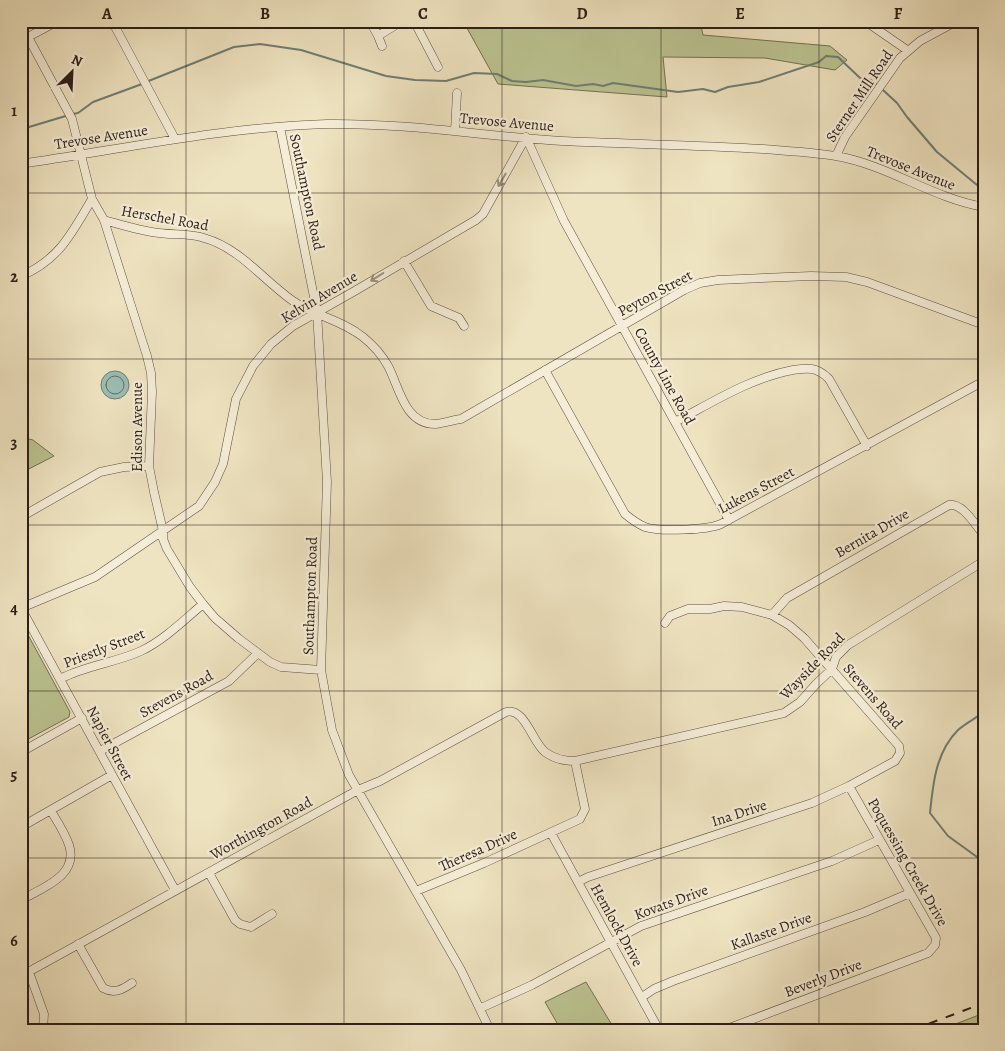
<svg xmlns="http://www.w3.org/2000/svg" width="1005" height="1051" viewBox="0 0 1005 1051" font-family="Alegreya,serif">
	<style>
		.green { fill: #bbc491; stroke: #737153 }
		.water { fill: #9abeb4; stroke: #6e7e74 }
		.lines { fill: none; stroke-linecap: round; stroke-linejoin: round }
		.shore { stroke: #626e64; stroke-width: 1 }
		.stream { stroke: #6e7e74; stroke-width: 2 }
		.minor-casing { stroke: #5c5040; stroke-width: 9 }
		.minor { stroke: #f5edd7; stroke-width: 8 }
		.rail { stroke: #2b1e15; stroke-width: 2; stroke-dasharray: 9 9; stroke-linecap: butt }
		.oneway { stroke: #9a9080 }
		.grid { fill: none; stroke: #2b1e15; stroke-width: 1; stroke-opacity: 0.55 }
		.labels { text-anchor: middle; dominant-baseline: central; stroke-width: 4.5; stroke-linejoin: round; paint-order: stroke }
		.street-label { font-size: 15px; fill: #2b1e15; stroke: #f5edd7 }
		.neatline { fill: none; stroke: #2b1e15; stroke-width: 2 }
		.grid-label { font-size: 16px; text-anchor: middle; font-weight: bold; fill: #2b1e15 }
	</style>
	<rect width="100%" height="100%" fill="#efe4c1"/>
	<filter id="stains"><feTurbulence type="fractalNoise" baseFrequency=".004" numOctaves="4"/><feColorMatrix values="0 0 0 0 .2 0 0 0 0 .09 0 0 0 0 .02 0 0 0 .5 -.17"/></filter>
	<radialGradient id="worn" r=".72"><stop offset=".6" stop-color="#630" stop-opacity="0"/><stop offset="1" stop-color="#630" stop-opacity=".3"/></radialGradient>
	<path class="green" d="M 463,21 L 700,21 L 703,35 L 830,46 L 847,60 L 835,70 L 765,58 L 663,57 L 667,97 L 498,84 Z
		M 21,437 L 33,440 L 54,456 L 21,473 Z
		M 21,622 L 70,712 L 69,717 L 21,743 Z
		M 586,982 L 615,1030 L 561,1030 L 545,1002 Z
		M 984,1013 L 984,1030 L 940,1030 Z"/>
	<path class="water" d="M101 385a14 14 0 1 1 28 0a14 14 0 1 1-28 0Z"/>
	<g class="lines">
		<path class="shore" d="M106 385a9 9 0 1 1 18 0a9 9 0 1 1-18 0Z"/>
		<path class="stream" d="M 146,82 L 234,47 L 260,44 L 301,50 L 386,76 L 415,80 L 446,81 L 474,73 L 497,74 L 512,81 L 526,82 L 543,80 L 576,86 L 593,84 L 603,86 L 613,83 L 678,92 L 703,89 L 715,92 L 728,87 L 759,82 L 819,62 L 826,56 L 838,57 L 860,78 L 871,80 L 878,86
			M 882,89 L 897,103 L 907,117 L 937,152 L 977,185 L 984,187
			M 73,114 L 78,113 L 93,102 L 142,84
			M 21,128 L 29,127 L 69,115
			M 984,712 C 976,718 966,723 958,730 C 936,752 933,783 930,813 L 948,836 L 984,862"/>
		<defs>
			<path id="minor" d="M 112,21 L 175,139
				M 370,21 L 378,36 L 382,46
				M 414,21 L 438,67
				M 865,21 L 907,50
				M 21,32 L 28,37 L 72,119 L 92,199 L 104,220 L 147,356 L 151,373 L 152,392 L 149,466 L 154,492 L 163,531 L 163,539 L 167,549 L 190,587 L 203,604 L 215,618 L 238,638 L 270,662 L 281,667 L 321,670
				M 378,36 L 402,21
				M 28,37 L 58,21
				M 280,127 L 317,312 L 327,482 L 321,670 L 332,730 L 349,775 L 461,970 L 490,1030
				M 455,131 L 457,93
				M 526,137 L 564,221 L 729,520
				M 836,156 L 845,137 L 900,58 L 920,41 L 957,21
				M 21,164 C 123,149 224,127 327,124 C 406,123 484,136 562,141 C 629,144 696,145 763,149 C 787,151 812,152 836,156 C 888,165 932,198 984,207
				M 104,220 C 122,225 140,231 159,233 C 174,235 190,233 204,238 C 240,248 263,280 293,301 C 315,316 342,320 363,337 C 373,345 382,355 388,366 C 399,386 404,424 435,424 C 444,423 453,420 461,419 L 684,290 L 700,283 L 718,280 L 811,276 L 846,277 L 867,282 L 984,325
				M 404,261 L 431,306 L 459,318 L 464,326
				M 21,276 C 59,260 72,233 92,199
				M 545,370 L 625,514 C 631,519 638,524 645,527 C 660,532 707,530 721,524 L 984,381
				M 675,422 C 713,402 750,378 793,370 C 800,369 806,368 812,369 C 819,370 824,374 829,379 L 867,446
				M 21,517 L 100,472 L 124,467 L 149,466
				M 772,615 L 787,598 L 949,505 C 963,503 975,525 984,535
				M 60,679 C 86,665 115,663 141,651 C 164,640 183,621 203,604
				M 100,751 L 229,681 L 258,653
				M 21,752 L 82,718
				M 21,827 L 112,775
				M 551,833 L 659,1030
				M 209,873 L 235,920 L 240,924 L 251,927 L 272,914
				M 578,882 L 588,877 L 812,803 L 849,786 L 895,761 L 900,753 L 899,746 L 804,638 L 789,625 L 772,615 L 742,607 L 724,606 L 710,609 L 688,609 L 670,616 L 665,623
				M 175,890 L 21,608 L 95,577 L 199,506 L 215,482 L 223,464 L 236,399 L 253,366 L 271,344 L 293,326 L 353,292 L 476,220 L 483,214 L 526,137
				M 416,891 L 484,863 L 580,819 L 585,809 L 575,761
				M 21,900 C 42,888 79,876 69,845 C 65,833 57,821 51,811
				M 78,944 L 103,988 C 114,994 122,990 132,983
				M 29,972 L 44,1014 L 43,1030
				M 21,976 L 358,790 L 380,781 L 506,712 C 525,707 532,742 545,752 C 553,758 565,761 575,761 L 784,713 L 800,702 L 816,684 L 832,669 L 836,657 L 848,645 L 984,561
				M 642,997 L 654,989 L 673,981 L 865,912 L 910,893
				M 481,1008 L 532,985 L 641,926 L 832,861 L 879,840
				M 724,1030 L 928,953 L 935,945 L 936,938 L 849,786"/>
		</defs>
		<use href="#minor" class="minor-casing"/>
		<use href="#minor" class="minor"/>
		<path class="rail" d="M 912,1030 L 984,1003"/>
	</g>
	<defs><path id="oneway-shaft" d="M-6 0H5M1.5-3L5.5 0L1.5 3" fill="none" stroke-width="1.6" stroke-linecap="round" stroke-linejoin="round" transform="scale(1.25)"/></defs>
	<g class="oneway">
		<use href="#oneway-shaft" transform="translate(502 180) rotate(120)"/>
		<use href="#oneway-shaft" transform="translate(377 277) rotate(148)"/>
	</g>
	<path class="grid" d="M 186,21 L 186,1030M 344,21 L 344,1030M 502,21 L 502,1030M 661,21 L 661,1030M 819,21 L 819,1030M 21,193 L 984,193M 21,359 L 984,359M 21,525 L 984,525M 21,691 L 984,691M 21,858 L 984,858"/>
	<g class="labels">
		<g class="street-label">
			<text transform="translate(859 96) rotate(-56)">Sterner Mill Road</text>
			<text transform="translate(507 122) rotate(5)">Trevose Avenue</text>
			<text transform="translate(101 137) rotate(-9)">Trevose Avenue</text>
			<text transform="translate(911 168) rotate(22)">Trevose Avenue</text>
			<text transform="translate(307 192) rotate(78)">Southampton Road</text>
			<text transform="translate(165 218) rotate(10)">Herschel Road</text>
			<text transform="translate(655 293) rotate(-28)">Peyton Street</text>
			<text transform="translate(319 297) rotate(-31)">Kelvin Avenue</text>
			<text transform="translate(665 376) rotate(61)">County Line Road</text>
			<text transform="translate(137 427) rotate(-90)">Edison Avenue</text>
			<text transform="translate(756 490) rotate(-28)">Lukens Street</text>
			<text transform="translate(872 533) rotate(-30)">Bernita Drive</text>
			<text transform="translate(310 596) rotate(-88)">Southampton Road</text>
			<text transform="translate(104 648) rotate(-21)">Priestly Street</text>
			<text transform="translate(812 666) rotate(-46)">Wayside Road</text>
			<text transform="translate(176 694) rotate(-29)">Stevens Road</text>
			<text transform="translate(873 696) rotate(49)">Stevens Road</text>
			<text transform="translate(110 743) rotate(62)">Napier Street</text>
			<text transform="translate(739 813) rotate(-18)">Ina Drive</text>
			<text transform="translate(261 828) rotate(-29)">Worthington Road</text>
			<text transform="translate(478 850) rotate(-24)">Theresa Drive</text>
			<text transform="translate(908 862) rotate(60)">Poquessing Creek Drive</text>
			<text transform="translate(671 902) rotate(-20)">Kovats Drive</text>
			<text transform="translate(617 925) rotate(61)">Hemlock Drive</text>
			<text transform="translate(771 931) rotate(-20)">Kallaste Drive</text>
			<text transform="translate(823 978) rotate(-21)">Beverly Drive</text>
		</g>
	</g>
	<rect width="1005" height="1051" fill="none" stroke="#efe4c1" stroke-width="55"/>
	<g transform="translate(72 72) rotate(24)" stroke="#f5edd7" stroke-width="4" paint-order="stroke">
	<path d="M0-4L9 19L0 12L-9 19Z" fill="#2b1e15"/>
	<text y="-8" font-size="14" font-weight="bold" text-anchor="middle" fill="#2b1e15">N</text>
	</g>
	<rect x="28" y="28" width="950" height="996" class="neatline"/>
	<g class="grid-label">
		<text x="107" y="19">A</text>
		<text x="265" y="19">B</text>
		<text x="423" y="19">C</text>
		<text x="582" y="19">D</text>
		<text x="740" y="19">E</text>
		<text x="898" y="19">F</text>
		<text x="14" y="116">1</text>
		<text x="14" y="282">2</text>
		<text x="14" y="448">3</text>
		<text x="14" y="614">4</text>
		<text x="14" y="780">5</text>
		<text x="14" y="946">6</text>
	</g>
	<rect width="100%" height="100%" filter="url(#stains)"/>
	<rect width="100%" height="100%" fill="url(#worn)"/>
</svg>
